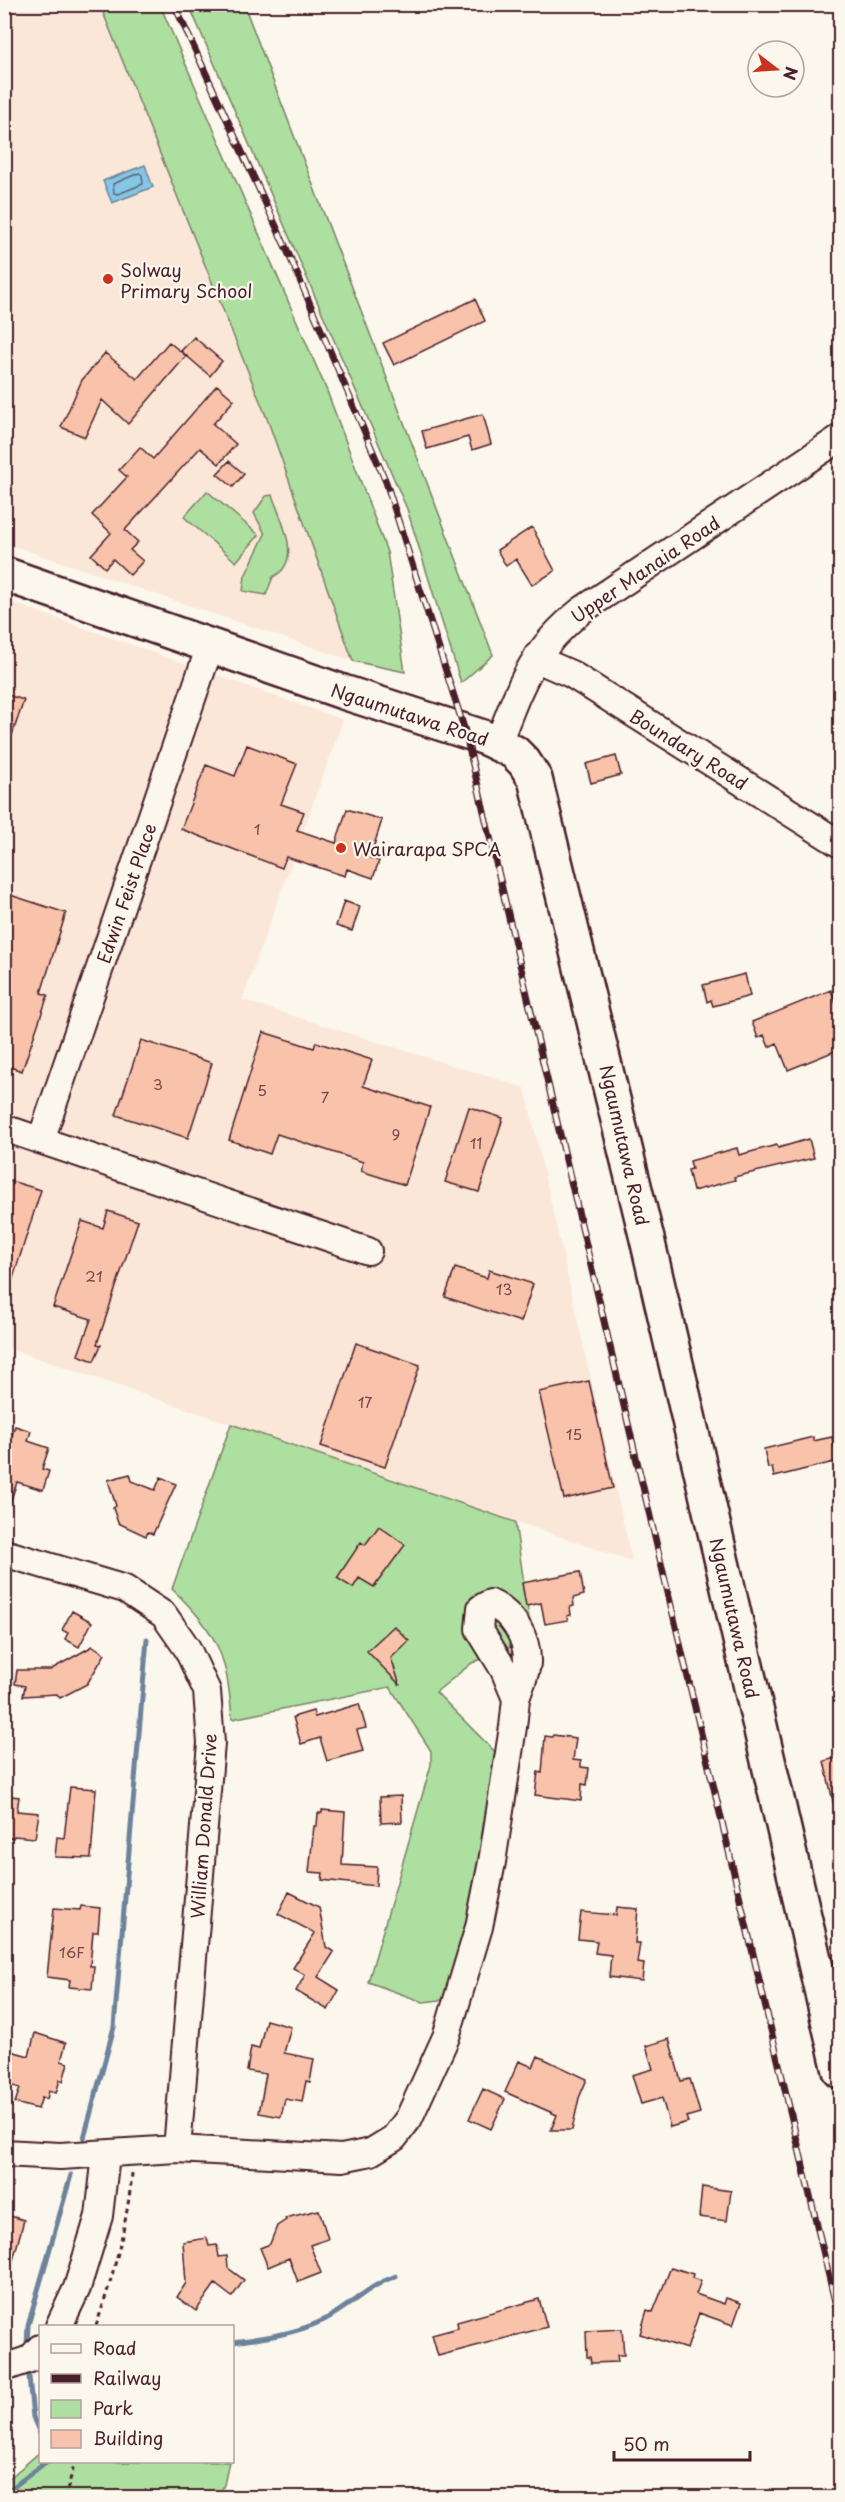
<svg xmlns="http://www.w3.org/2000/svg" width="845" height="2502" viewBox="0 0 845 2502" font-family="'Playpen Sans',sans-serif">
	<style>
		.built { fill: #fae7d8 }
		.green { fill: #acdfa0; stroke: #7b7f66; stroke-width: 1.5 }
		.water { fill: #84c6e5; stroke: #6d839b; stroke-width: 1.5 }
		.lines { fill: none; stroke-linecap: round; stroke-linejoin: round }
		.shore { stroke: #616275; stroke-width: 1.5 }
		.stream { stroke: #6d839b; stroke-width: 5 }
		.building { fill: #f8c3aa; stroke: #4a1f2b; stroke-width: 1.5 }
		.minor-casing { stroke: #4a1f2b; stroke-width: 30 }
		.major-casing { stroke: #4a1f2b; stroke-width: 38 }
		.path { stroke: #4a1f2b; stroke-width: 3; stroke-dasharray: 4.5 4.5; stroke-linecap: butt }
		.minor { stroke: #fbf7ec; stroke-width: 26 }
		.major { stroke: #fbf7ec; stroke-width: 33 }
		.rail-casing { stroke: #4a1f2b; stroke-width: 7 }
		.rail { stroke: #fbf7ec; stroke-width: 4.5; stroke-dasharray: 14; stroke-linecap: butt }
		.poi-dot { fill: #c8321e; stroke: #fbf7ec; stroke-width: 2 }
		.labels { text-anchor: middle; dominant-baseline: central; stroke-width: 4.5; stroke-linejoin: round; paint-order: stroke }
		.number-label { font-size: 15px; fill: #76484b }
		.poi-label { font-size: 18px; fill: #4a1f2b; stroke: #fbf7ec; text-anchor: start }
		.street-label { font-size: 18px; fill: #4a1f2b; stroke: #fbf7ec }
	</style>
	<rect width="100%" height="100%" fill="#fbf7ec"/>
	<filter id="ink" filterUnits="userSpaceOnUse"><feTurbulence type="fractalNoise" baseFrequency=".0167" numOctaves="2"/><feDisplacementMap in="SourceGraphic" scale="12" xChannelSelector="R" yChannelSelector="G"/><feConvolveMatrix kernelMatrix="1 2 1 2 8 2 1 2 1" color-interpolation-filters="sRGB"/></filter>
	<g filter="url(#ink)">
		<path class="built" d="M 5,5 L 100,5 L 268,421 L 353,661 L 5,543 Z
			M 5,600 L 343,720 L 242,1000 L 525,1088 L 632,1561 L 5,1347 Z"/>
		<path class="green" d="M 100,5 L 160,5 L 327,391 L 387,552 L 405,672 L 353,661 L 268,421 Z
			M 189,5 L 244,5 L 493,655 L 461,683 L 407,509 Z
			M 207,491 L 259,535 L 236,562 L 184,517 Z
			M 272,495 C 281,520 304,562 273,577 L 266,595 L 243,591 L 245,576 L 265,534 L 254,513 L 266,496 Z
			M 231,1424 L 515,1522 L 532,1638 L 472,1663 L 436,1692 L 504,1761 L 457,1998 L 423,2002 L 368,1982 L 431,1765 L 431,1751 L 390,1687 L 232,1719 C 227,1656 219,1634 172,1589 Z
			M 40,2452 L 40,2462 L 229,2462 L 224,2485 L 218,2497 L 5,2497 L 5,2482 Z"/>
		<path class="water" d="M 145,165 L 153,187 L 112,203 L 103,181 Z"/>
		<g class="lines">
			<path class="shore" d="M 139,173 L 142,175 L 143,184 L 118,194 L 114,193 L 113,184 Z"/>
			<path class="stream" d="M 84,2138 L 114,2027 L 147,1639
				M 232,2342 C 264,2338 295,2334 324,2320 C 350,2307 367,2286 396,2276
				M 27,2345 L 28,2325 L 71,2175
				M 29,2377 L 33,2417 L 40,2434
				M 4,2494 L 46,2462"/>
		</g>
		<path class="building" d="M 475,299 L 485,321 L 394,365 L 383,343 Z
			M 194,337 L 222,361 L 210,376 L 181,351 Z
			M 169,342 L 186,356 L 128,424 L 102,400 L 85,437 L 61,427 L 82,380 L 105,353 L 137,379 Z
			M 217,385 L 234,400 L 213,424 L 236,444 L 219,464 L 200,448 L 125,530 L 138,542 L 130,550 L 143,561 L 130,575 L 113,559 L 105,568 L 91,555 L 111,533 L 92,515 L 127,477 L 119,470 L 140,447 L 153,459 Z
			M 483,414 L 491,444 L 472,450 L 468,437 L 427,449 L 422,431 Z
			M 229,461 L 244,474 L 233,487 L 217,474 Z
			M 532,527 L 555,571 L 532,585 L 516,559 L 506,566 L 497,550 Z
			M 4,694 L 24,700 L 7,750 L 4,749 Z
			M 247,745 L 297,764 L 281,804 L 304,812 L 297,830 L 336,843 L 347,809 L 382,820 L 370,858 L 379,861 L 373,878 L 347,869 L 345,876 L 286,857 L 282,868 L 181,829 L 206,765 L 235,776 Z
			M 616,756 L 621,775 L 591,783 L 586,764 Z
			M 4,893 L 66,913 L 41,993 L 48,995 L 22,1071 L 4,1065 Z
			M 344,901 L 360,907 L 352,931 L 336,926 Z
			M 745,974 L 750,996 L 713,1006 L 711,1000 L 707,1002 L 703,985 Z
			M 831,990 L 840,1015 L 840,1049 L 788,1070 L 777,1043 L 769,1047 L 764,1035 L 758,1038 L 752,1022 Z
			M 263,1032 L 314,1048 L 316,1042 L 372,1060 L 363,1086 L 430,1107 L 405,1185 L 361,1171 L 363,1162 L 277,1134 L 270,1154 L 229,1140 Z
			M 141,1040 L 212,1063 L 188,1138 L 116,1115 Z
			M 469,1107 L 503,1118 L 479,1192 L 445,1182 Z
			M 809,1139 L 814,1158 L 734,1177 L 735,1180 L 693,1191 L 688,1170 L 692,1169 L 690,1161 L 737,1148 L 739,1155 L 777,1145 L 778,1148 Z
			M 4,1179 L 41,1190 L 8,1294 L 4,1294 Z
			M 108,1211 L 138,1221 L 97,1344 L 101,1345 L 94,1361 L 78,1355 L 91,1319 L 53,1307 L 82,1221 L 103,1228 Z
			M 455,1268 L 487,1278 L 489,1270 L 533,1284 L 521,1322 L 445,1297 Z
			M 356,1343 L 420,1365 L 385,1467 L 321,1446 Z
			M 589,1381 L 613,1488 L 564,1499 L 539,1392 Z
			M 15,1426 L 31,1431 L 28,1441 L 49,1448 L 42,1469 L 49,1471 L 43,1490 L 17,1482 L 7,1512 L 4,1511 L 4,1459 Z
			M 813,1437 L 813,1441 L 832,1437 L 838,1461 L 774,1477 L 772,1467 L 768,1468 L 764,1449 Z
			M 130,1474 L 132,1481 L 155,1490 L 161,1477 L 176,1484 L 153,1534 L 148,1532 L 146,1536 L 118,1523 L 113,1508 L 116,1506 L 108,1480 Z
			M 379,1526 L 405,1545 L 374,1587 L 359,1578 L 353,1588 L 337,1578 L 361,1542 L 365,1545 Z
			M 580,1572 L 584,1595 L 573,1598 L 574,1606 L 570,1607 L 571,1615 L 567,1616 L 568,1620 L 545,1624 L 541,1603 L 526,1606 L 522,1583 Z
			M 72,1611 L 92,1622 L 79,1647 L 65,1639 L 68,1633 L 62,1630 Z
			M 394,1626 L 409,1641 L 391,1658 L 400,1685 L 367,1651 Z
			M 93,1646 L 105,1654 L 87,1684 L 60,1698 L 57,1694 L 23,1696 L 25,1686 L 15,1684 L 17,1670 L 50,1670 Z
			M 359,1704 L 366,1728 L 357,1730 L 363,1751 L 327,1761 L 320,1738 L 301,1744 L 293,1717 L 313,1711 L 315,1717 Z
			M 553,1735 L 576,1738 L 573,1760 L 581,1761 L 581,1767 L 589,1768 L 587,1785 L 582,1784 L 581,1801 L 535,1795 L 538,1772 L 542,1773 L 545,1736 L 552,1737 Z
			M 840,1757 L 840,1805 L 834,1806 L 824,1761 Z
			M 70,1787 L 96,1789 L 91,1858 L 55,1857 L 57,1837 L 64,1838 Z
			M 4,1795 L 19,1797 L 17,1811 L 39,1813 L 35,1838 L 14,1836 L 13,1838 L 4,1837 Z
			M 401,1796 L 402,1822 L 381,1823 L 380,1797 Z
			M 322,1810 L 345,1812 L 342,1865 L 377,1867 L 376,1886 L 322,1880 L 323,1873 L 309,1872 L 314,1826 L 317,1826 L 318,1813 L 322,1813 Z
			M 289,1892 L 319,1907 L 326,1947 L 334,1952 L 318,1977 L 339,1990 L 328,2010 L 296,1991 L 305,1975 L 293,1968 L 315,1933 L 278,1914 Z
			M 81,1906 L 100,1908 L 98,1932 L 93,1932 L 90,1966 L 94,1966 L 92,1989 L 69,1987 L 70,1980 L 47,1977 L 54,1908 L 80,1910 Z
			M 617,1907 L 638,1909 L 635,1943 L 640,1943 L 637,1963 L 644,1964 L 642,1981 L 609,1977 L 611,1955 L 595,1953 L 597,1941 L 578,1939 L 581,1912 L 616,1915 Z
			M 266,2020 L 291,2027 L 284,2053 L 314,2059 L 310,2082 L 306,2081 L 302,2102 L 285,2099 L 281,2117 L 259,2113 L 266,2074 L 247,2071 L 251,2047 L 259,2049 Z
			M 35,2033 L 66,2043 L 61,2061 L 68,2063 L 63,2081 L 60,2080 L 56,2093 L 49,2091 L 47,2099 L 42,2097 L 38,2109 L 15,2103 L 20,2088 L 4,2083 L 4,2049 L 29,2056 Z
			M 669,2039 L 681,2081 L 690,2079 L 700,2113 L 686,2117 L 688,2122 L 670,2127 L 662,2098 L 641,2104 L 632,2075 L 653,2069 L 646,2046 Z
			M 538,2056 L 587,2079 L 579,2098 L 572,2130 L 551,2130 L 557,2115 L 505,2092 L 519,2061 L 533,2067 Z
			M 483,2089 L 505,2099 L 491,2129 L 469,2119 Z
			M 702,2187 L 731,2191 L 727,2221 L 699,2217 Z
			M 319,2210 L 328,2239 L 310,2245 L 321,2273 L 298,2282 L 289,2258 L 268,2267 L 260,2248 L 270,2244 L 277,2226 L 286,2220 L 285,2218 Z
			M 4,2214 L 24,2220 L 9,2275 L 4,2274 Z
			M 207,2238 L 209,2246 L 217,2245 L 219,2257 L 227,2256 L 228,2268 L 244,2280 L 232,2297 L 215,2284 L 196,2311 L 177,2297 L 186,2283 L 183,2242 Z
			M 671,2267 L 693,2274 L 692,2278 L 701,2281 L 696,2294 L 724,2304 L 726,2298 L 741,2303 L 733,2325 L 699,2313 L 687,2349 L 640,2334 L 647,2310 L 653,2312 Z
			M 539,2299 L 547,2327 L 438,2356 L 432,2335 L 458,2328 L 457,2322 Z
			M 622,2329 L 624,2355 L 617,2355 L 618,2362 L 591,2363 L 590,2357 L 587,2357 L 586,2331 Z"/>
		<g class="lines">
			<defs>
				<path id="minor" d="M 537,656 L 548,664 L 571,674 L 840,844
					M 498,743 C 521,684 531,651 582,610 L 840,438
					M 4,1128 L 368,1251
					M 41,1140 L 210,646
					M 4,1553 L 125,1589 L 164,1615 L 187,1648 L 207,1691 L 211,1743 L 177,2149
					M 4,2153 L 60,2156 L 177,2149 L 342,2158 L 371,2152 L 394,2138 L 409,2118 L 446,2037 L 479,1927 L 492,1862 L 513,1727 L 516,1699 L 504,1670 L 479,1629 L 481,1608 L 490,1603 C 513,1613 528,1638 527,1663 C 526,1675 519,1688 516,1699
					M 59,2326 L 77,2288 L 99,2216 L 106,2155
					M 4,2368 L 30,2359 L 40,2348"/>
				<path id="major" d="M 4,574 L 343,692 L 483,737 L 514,752 L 524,762 L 535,779 L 648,1243 L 840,2071"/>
			</defs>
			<use href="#minor" class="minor-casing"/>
			<use href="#major" class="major-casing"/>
			<path class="path" d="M 96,2326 C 113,2276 127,2226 132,2173
				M 65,2498 L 75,2462"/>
			<use href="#minor" class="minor"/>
			<use href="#major" class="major"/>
			<defs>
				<path id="rail" d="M 174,4 L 287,250 L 386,482 L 465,731 L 840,2323"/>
			</defs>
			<use href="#rail" class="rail-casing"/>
			<use href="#rail" class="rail"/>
		</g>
	</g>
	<g class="poi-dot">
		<circle cx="108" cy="279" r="6"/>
		<circle cx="341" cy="848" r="6"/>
	</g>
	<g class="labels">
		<g class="number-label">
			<text x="257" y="828">1</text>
			<text x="158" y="1083">3</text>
			<text x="262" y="1089">5</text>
			<text x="325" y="1096">7</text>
			<text x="396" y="1133">9</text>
			<text x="476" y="1142">11</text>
			<text x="94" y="1275">21</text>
			<text x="504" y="1288">13</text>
			<text x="365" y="1401">17</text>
			<text x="574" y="1433">15</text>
			<text x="72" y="1951">16F</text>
		</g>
		<g class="poi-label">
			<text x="120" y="269">Solway<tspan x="120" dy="21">Primary School</tspan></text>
			<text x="353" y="848">Wairarapa SPCA</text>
		</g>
		<g class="street-label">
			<text transform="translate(645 569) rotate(-34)">Upper Manaia Road</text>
			<text transform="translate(410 714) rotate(18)">Ngaumutawa Road</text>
			<text transform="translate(689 749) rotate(32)">Boundary Road</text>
			<text transform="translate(126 893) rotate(-71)">Edwin Feist Place</text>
			<text transform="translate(625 1145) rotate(77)">Ngaumutawa Road</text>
			<text transform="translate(735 1618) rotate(77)">Ngaumutawa Road</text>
			<text transform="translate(203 1826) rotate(-86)">William Donald Drive</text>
		</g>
	</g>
	<rect width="845" height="2502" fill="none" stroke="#fbf7ec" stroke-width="24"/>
	<rect x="12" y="12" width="821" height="2478" fill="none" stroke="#4a1f2b" stroke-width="2" filter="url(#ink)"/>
	<rect x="39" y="2325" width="195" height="138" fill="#fbf7ec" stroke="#b4a19f" stroke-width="1.5"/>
	<rect x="51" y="2344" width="30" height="9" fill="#fbf7ec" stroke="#b4a19f" stroke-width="1.5"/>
	<text x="93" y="2355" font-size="18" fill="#4a1f2b">Road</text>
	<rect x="51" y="2374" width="30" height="9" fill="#4a1f2b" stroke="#b4a19f" stroke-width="1.5"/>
	<text x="93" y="2385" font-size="18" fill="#4a1f2b">Railway</text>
	<rect x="51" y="2400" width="30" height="18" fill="#acdfa0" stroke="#b4a19f" stroke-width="1.5"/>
	<text x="93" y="2415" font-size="18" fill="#4a1f2b">Park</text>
	<rect x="51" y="2430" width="30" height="18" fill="#f8c3aa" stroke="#b4a19f" stroke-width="1.5"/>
	<text x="93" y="2445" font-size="18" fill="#4a1f2b">Building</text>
	<g transform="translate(776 69) rotate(107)"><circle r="28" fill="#fbf7ec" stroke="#b4a19f" stroke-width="1.5"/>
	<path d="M0-4.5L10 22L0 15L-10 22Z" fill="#c8321e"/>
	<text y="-9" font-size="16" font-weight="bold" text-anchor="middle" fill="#4a1f2b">N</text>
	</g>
	<path d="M614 2451v9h136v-9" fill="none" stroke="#4a1f2b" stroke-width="3"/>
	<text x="623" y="2451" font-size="18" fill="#4a1f2b" stroke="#fbf7ec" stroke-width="4.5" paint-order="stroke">50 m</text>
</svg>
